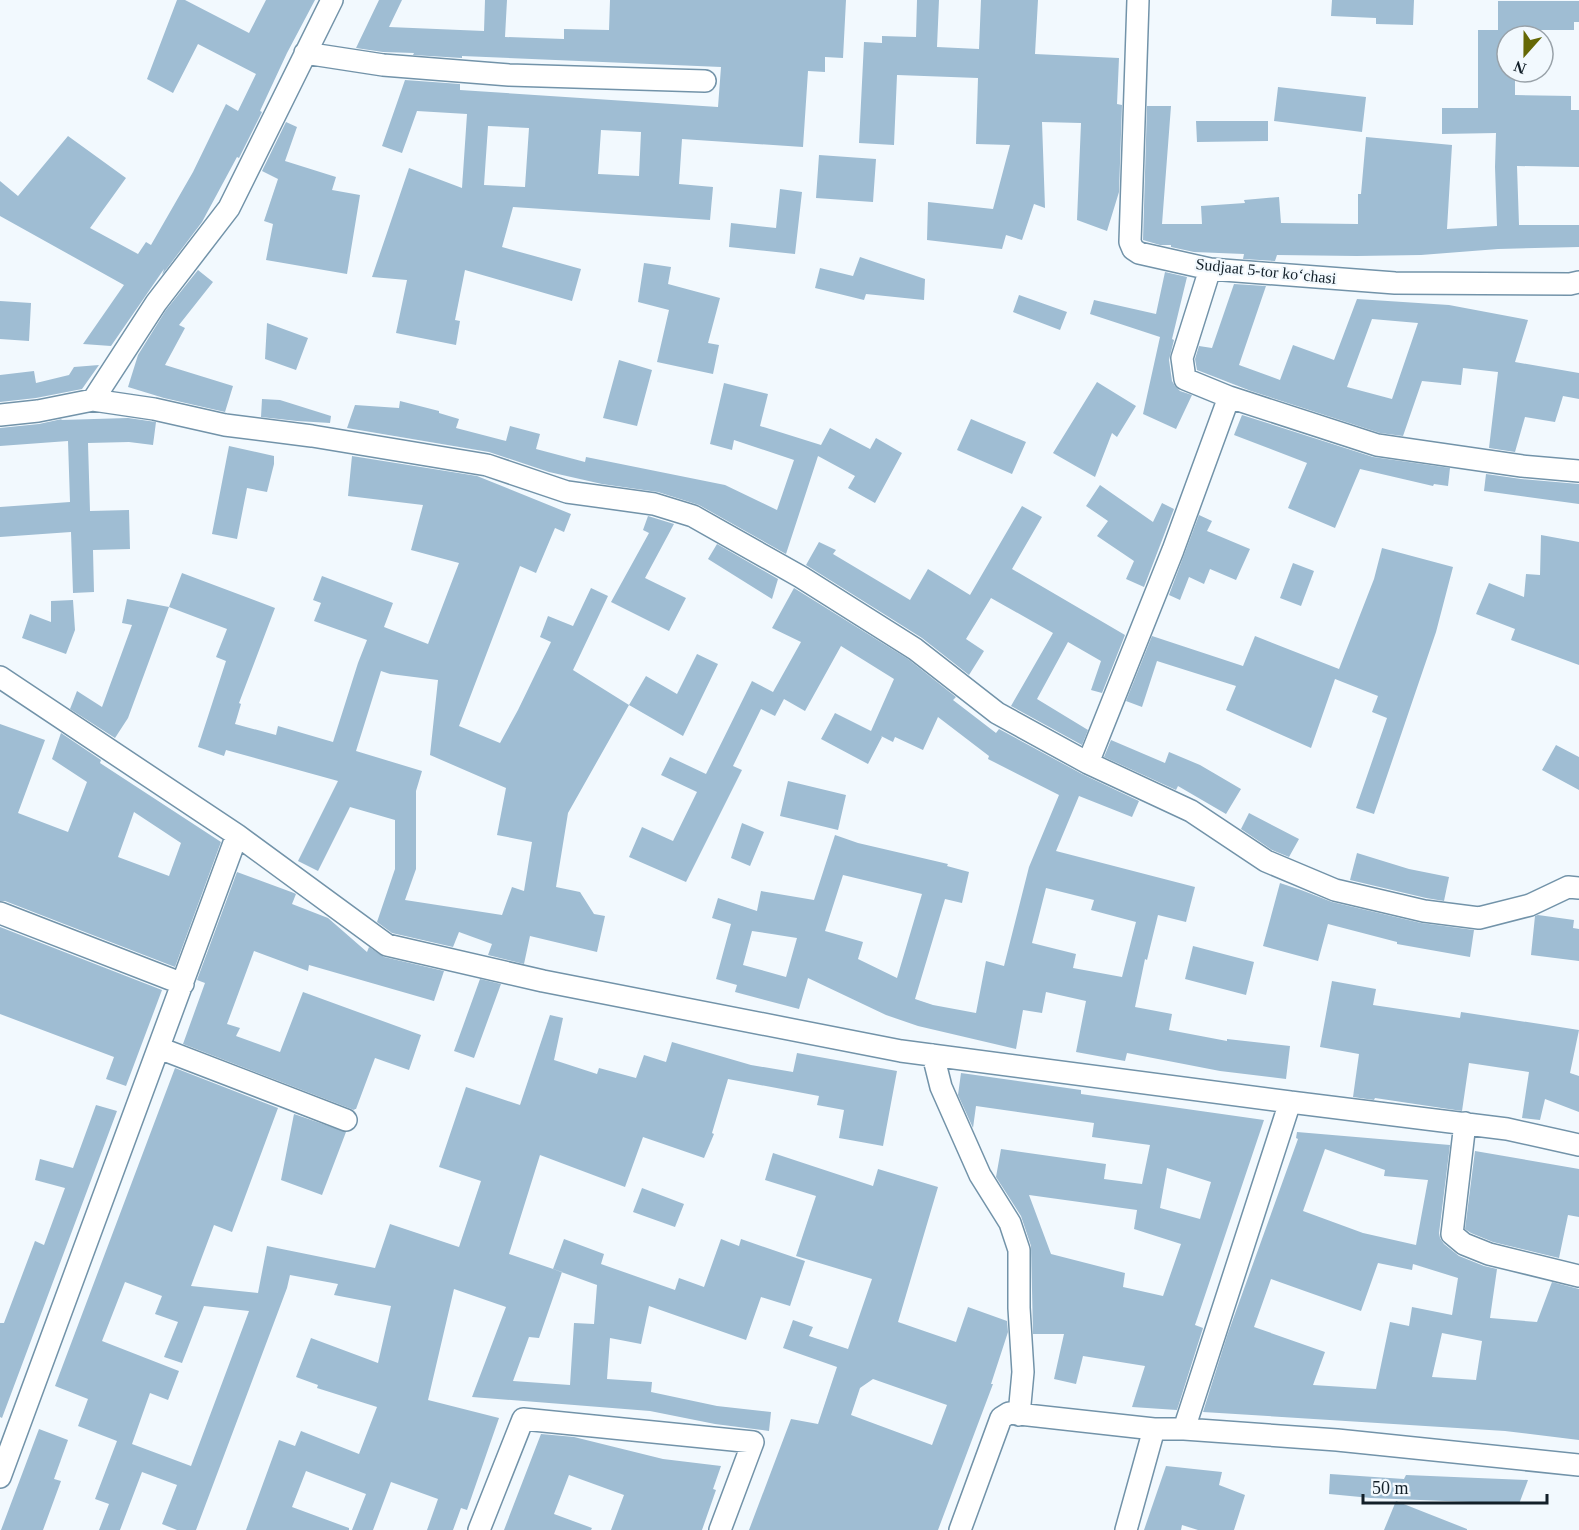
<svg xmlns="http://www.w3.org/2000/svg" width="1579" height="1530" viewBox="0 0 1579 1530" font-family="'Times New Roman',serif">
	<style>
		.building { fill: #9fbdd3; fill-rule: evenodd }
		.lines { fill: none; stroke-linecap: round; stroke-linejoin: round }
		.street-casing { stroke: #7293a9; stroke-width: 24 }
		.street { stroke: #fff; stroke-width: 21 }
		.labels { text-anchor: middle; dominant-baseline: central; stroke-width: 4.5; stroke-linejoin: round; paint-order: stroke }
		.street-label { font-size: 16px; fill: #132029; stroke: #f2f9fe }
	</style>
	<rect width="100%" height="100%" fill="#f2f9fe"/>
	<path class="building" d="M 177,0 L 185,0 L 249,33 L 266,0 L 315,0 L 287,53 L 260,111 L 262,112 L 239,158 L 237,157 L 202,222 L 162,275 L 164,269 L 111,346 L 83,344 L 124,285 L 0,216 L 0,181 L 18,196 L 68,136 L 126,178 L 90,228 L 138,254 L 146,242 L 151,245 L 193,172 L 226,104 L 238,111 L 256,74 L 198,44 L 173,93 L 147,79 Z
		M 379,0 L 402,0 L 389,27 L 484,31 L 485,0 L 507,0 L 505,37 L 564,39 L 564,29 L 609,30 L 610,0 L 846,0 L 843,58 L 825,57 L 825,72 L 808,71 L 803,147 L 682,139 L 679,184 L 713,187 L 710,220 L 513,207 L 502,247 L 581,269 L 572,301 L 465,270 L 455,320 L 460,321 L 456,345 L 396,333 L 407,280 L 372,277 L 409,168 L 462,188 L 467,114 L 417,111 L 402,153 L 382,146 L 405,80 L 460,84 L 460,90 L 718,107 L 721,67 L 462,56 L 462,58 L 413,55 L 414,53 L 383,52 L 356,48 ZM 488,126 L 529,128 L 525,187 L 484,185 ZM 601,130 L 641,132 L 639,176 L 598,174 Z
		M 917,0 L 939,0 L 937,47 L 979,49 L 981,0 L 1038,0 L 1035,54 L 1119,58 L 1117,104 L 1122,105 L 1119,192 L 1107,231 L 1077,220 L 1081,123 L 1042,122 L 1045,208 L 1034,204 L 1022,240 L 1006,235 L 1002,249 L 927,240 L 928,202 L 993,209 L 1010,145 L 976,144 L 978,78 L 897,75 L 894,145 L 859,143 L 864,42 L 882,43 L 882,36 L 916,37 Z
		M 1332,0 L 1414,0 L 1413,25 L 1376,24 L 1376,18 L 1331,16 Z
		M 1498,1 L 1579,1 L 1579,22 L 1574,22 L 1574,30 L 1516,30 L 1516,36 L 1507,36 L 1507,72 L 1515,72 L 1515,95 L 1571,96 L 1571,110 L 1579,110 L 1579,167 L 1517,166 L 1519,225 L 1579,225 L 1579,247 L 1498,249 L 1421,255 L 1357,256 L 1277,255 L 1275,261 L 1243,259 L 1244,254 L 1194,252 L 1171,247 L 1171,245 L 1160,245 L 1143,240 L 1147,106 L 1171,106 L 1162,224 L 1202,224 L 1201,206 L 1245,203 L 1244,200 L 1279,197 L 1281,223 L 1358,224 L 1358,194 L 1361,194 L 1366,137 L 1452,145 L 1447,229 L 1497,226 L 1495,167 L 1496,133 L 1442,134 L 1442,108 L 1478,108 L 1478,30 L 1498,30 Z
		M 1278,87 L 1366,97 L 1362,132 L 1274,121 Z
		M 1196,121 L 1268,121 L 1268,141 L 1197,142 Z
		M 286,122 L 297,127 L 285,161 L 336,177 L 332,190 L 360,195 L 347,274 L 266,260 L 273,224 L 264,221 L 278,179 L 262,171 Z
		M 819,155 L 876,159 L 873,202 L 816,198 Z
		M 780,189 L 802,192 L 795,254 L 729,247 L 731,223 L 776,228 Z
		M 860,257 L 925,279 L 924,300 L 866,294 L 864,300 L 815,288 L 820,268 L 853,276 Z
		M 644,263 L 671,267 L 668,284 L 720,298 L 708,343 L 719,345 L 713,374 L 657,362 L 669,310 L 638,302 Z
		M 198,270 L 213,282 L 179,325 L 185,328 L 165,365 L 233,386 L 225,412 L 164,398 L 128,387 L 138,355 L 166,310 Z
		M 1165,272 L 1187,277 L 1172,339 L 1174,340 L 1169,360 L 1172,381 L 1175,386 L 1180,391 L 1192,395 L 1176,429 L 1143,414 L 1160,337 L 1090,314 L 1094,300 L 1156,314 Z
		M 1234,284 L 1266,286 L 1239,365 L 1280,380 L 1293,345 L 1334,360 L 1357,299 L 1449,305 L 1528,320 L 1515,362 L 1579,373 L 1579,399 L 1563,396 L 1555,422 L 1525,417 L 1515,452 L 1489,448 L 1498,372 L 1463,368 L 1461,385 L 1422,381 L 1403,436 L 1380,433 L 1251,391 L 1197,370 L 1195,359 L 1199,346 L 1212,348 ZM 1372,319 L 1418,323 L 1392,399 L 1347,387 Z
		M 1019,295 L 1067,312 L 1060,330 L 1013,312 Z
		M 0,301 L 31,303 L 29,341 L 0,339 Z
		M 267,323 L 308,338 L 296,370 L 265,359 Z
		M 619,360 L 652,370 L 637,426 L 603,418 Z
		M 99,365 L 82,389 L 36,398 L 0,402 L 0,375 L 34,371 L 36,383 L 69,375 L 74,367 Z
		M 1097,382 L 1136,406 L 1117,437 L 1112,433 L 1095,477 L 1053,453 Z
		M 724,383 L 768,394 L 760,426 L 821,445 L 830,428 L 870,449 L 876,438 L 902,453 L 875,503 L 848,488 L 855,476 L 818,456 L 786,554 L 699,505 L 658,492 L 602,484 L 549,472 L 489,452 L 347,428 L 355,405 L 399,408 L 400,401 L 439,411 L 439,413 L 459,419 L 456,428 L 506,441 L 510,426 L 540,434 L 536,449 L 585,462 L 586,457 L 725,485 L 777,510 L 794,460 L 734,440 L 732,450 L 710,444 Z
		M 262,399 L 280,400 L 331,416 L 330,423 L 297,421 L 261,417 Z
		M 1242,415 L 1373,457 L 1450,468 L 1448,486 L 1434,484 L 1433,486 L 1360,469 L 1335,528 L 1288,508 L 1307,463 L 1234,435 Z
		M 128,418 L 156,422 L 153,445 L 129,442 L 88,443 L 90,511 L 129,510 L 130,549 L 93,550 L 94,592 L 73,593 L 71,532 L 0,537 L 0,507 L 70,502 L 68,441 L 0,446 L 0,428 L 39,424 L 62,419 L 61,420 Z
		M 971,419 L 1026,442 L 1012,474 L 957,450 Z
		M 229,446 L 274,456 L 274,464 L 267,492 L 247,488 L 237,539 L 212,534 Z
		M 352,456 L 477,476 L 571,514 L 564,532 L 555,528 L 536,573 L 520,566 L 459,726 L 500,743 L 518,710 L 551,642 L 540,637 L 548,616 L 573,626 L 591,588 L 608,596 L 573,670 L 629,705 L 568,813 L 556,887 L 580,892 L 594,914 L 605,916 L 597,952 L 530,936 L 524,964 L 488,955 L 492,944 L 459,932 L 453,947 L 392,933 L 377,922 L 395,869 L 395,820 L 350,807 L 318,871 L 298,861 L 338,781 L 226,750 L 224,756 L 198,747 L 226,661 L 216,657 L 227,629 L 169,607 L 182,573 L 275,608 L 239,703 L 241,704 L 235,724 L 276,735 L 278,726 L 333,742 L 358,663 L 367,640 L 314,621 L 321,603 L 313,600 L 322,576 L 393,603 L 384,627 L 428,644 L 459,563 L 411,550 L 423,505 L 348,496 ZM 381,671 L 390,674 L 438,680 L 430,755 L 506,788 L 497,835 L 532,842 L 524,891 L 512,887 L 502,915 L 405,900 L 416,869 L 416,791 L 422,771 L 356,751 Z
		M 1486,474 L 1521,479 L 1579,484 L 1579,504 L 1484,491 Z
		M 1100,485 L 1153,522 L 1162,503 L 1174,509 L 1144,587 L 1126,579 L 1134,561 L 1097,536 L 1108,521 L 1086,506 Z
		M 1022,506 L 1042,517 L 1012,569 L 1125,635 L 1102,693 L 1091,690 L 1101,661 L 1068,642 L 1037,699 L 1088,730 L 1082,745 L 1011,706 L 1053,633 L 991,598 L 966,639 L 984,651 L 969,675 L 922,638 L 806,565 L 819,542 L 836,550 L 833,554 L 910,600 L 928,569 L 970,595 Z
		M 1199,515 L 1212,521 L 1207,531 L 1250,549 L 1236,580 L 1210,569 L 1204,584 L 1189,577 L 1180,600 L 1169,595 Z
		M 648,516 L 674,524 L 645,578 L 686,598 L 669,631 L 611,602 L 649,533 L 643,530 Z
		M 1541,535 L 1579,542 L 1579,665 L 1511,640 L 1515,629 L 1476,614 L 1489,583 L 1524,597 L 1526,574 L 1540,575 Z
		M 717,544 L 778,579 L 772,599 L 708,559 Z
		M 1382,548 L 1453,567 L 1436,632 L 1374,814 L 1356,808 L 1387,718 L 1372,712 L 1378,696 L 1335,679 L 1311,748 L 1226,710 L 1236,686 L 1157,661 L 1142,707 L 1126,701 L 1152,636 L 1243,666 L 1255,636 L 1339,669 L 1374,579 Z
		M 1293,563 L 1314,571 L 1301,606 L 1280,598 Z
		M 794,588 L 908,659 L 956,697 L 953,700 L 996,733 L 999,729 L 1082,774 L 1139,801 L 1132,817 L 1079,796 L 1056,851 L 1195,887 L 1186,922 L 1158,915 L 1147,960 L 1145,959 L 1135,1007 L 1172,1014 L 1169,1030 L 1227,1041 L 1227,1039 L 1290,1046 L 1286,1079 L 1220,1071 L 1127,1053 L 1125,1061 L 1076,1052 L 1086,1001 L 1046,992 L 1042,1013 L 1023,1010 L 1016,1049 L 918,1026 L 886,1015 L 808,978 L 799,1009 L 735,992 L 737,985 L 716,979 L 731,924 L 712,918 L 718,898 L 757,911 L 761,891 L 814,900 L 835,835 L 858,843 L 948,864 L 947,866 L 969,872 L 962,903 L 945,899 L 915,999 L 933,1005 L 976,1013 L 986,961 L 1004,966 L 1029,867 L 1059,795 L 988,759 L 989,756 L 938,717 L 923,750 L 895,737 L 893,742 L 881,736 L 882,737 L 868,764 L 821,739 L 835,713 L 871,731 L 894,679 L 841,646 L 805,711 L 784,699 L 775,716 L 761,709 L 733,766 L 742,770 L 686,882 L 629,857 L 642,827 L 673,841 L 697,792 L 661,775 L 670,757 L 706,774 L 752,681 L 773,692 L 801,642 L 772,628 ZM 843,875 L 922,894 L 897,978 L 858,959 L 863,942 L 825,931 ZM 1046,888 L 1094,900 L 1091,910 L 1136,922 L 1122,977 L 1073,968 L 1076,954 L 1032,943 ZM 752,931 L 797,938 L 786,977 L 743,965 Z
		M 127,599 L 169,607 L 128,718 L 115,738 L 70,709 L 77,691 L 102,707 L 132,625 L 122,623 Z
		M 73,600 L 75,630 L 66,654 L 22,638 L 30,614 L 51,622 L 51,601 Z
		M 697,654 L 718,664 L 683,736 L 629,705 L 646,676 L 677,694 Z
		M 0,724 L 45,740 L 18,813 L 68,832 L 87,782 L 52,759 L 61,733 L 101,760 L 100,763 L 221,842 L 175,967 L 5,901 L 0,901 ZM 134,812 L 181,843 L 169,876 L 118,857 Z
		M 1111,740 L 1165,763 L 1169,752 L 1200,765 L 1241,789 L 1226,814 L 1178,786 L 1176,790 L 1104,757 Z
		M 1556,745 L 1579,757 L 1579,790 L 1542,770 Z
		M 788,781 L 846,795 L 838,830 L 780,816 Z
		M 1249,813 L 1299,839 L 1289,857 L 1272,850 L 1241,829 Z
		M 742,823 L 764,832 L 750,866 L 731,858 Z
		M 1357,853 L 1409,869 L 1449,877 L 1444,901 L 1426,898 L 1350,880 Z
		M 237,872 L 294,893 L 296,894 L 292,904 L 328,918 L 367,952 L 369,947 L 384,957 L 444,971 L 434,1001 L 309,965 L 308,971 L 254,951 L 227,1024 L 240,1028 L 236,1036 L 280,1052 L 303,992 L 421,1035 L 409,1070 L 375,1058 L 356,1109 L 355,1109 L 354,1110 L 183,1044 L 205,983 L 197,980 Z
		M 1280,883 L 1301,890 L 1332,902 L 1421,923 L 1474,930 L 1470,957 L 1397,944 L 1397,942 L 1328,924 L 1318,961 L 1263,946 Z
		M 1538,915 L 1574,920 L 1573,928 L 1579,929 L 1579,961 L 1531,955 L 1535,916 Z
		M 0,927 L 162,990 L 126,1086 L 106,1079 L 114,1057 L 0,1014 Z
		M 1193,946 L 1254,962 L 1246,995 L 1185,979 Z
		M 480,979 L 501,984 L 474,1058 L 454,1051 Z
		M 1332,981 L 1376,989 L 1373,1005 L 1460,1018 L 1461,1012 L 1579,1030 L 1570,1073 L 1579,1076 L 1579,1112 L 1545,1099 L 1540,1120 L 1522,1118 L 1529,1072 L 1469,1063 L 1462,1111 L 1375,1098 L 1374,1100 L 1353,1097 L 1359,1054 L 1320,1047 Z
		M 550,1015 L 563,1018 L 554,1060 L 597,1074 L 599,1068 L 636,1078 L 644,1055 L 666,1062 L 672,1042 L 751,1065 L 793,1072 L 797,1053 L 897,1071 L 883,1146 L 839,1138 L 844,1110 L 817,1105 L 819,1096 L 728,1079 L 712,1133 L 714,1134 L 704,1158 L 643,1137 L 625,1187 L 540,1155 L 509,1254 L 562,1272 L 539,1338 L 529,1337 L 513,1381 L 570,1385 L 574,1323 L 594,1324 L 597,1285 L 553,1269 L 564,1239 L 604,1254 L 601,1264 L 675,1290 L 679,1278 L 704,1287 L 721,1239 L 739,1246 L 741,1239 L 805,1261 L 790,1306 L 761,1297 L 746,1340 L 649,1306 L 641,1344 L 610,1338 L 607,1379 L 652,1382 L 651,1392 L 717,1406 L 771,1412 L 769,1431 L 715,1424 L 650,1411 L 472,1397 L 506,1307 L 454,1289 L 428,1400 L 499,1418 L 467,1510 L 461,1508 L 453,1530 L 427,1530 L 438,1499 L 391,1482 L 373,1530 L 352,1530 L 366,1494 L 306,1471 L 292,1507 L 349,1528 L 349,1530 L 246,1530 L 279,1440 L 295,1446 L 301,1431 L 359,1454 L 377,1407 L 317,1388 L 318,1385 L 296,1377 L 311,1338 L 378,1363 L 391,1306 L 334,1295 L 338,1284 L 290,1275 L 287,1288 L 196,1530 L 177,1530 L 162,1524 L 177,1485 L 142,1472 L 120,1530 L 99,1530 L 109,1504 L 95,1499 L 117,1441 L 78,1426 L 88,1399 L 55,1386 L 175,1068 L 278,1108 L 232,1232 L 214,1225 L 191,1286 L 258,1293 L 267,1246 L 375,1268 L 390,1224 L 459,1247 L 481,1181 L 439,1167 L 466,1087 L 520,1105 ZM 125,1282 L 162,1296 L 155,1314 L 178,1322 L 164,1357 L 182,1363 L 204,1306 L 249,1311 L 191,1466 L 132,1444 L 150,1393 L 168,1400 L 179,1371 L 102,1341 Z
		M 961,1073 L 1081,1090 L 1081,1094 L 1264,1120 L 1195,1325 L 1203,1328 L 1177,1410 L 1132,1407 L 1145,1366 L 1083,1356 L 1076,1384 L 1054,1379 L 1064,1334 L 1033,1334 L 1031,1246 L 1021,1216 L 996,1177 L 1001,1149 L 1106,1164 L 1104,1179 L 1142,1184 L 1150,1145 L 1092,1137 L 1094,1123 L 976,1106 L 973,1128 L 958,1095 ZM 1167,1168 L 1211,1182 L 1200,1219 L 1160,1208 ZM 1029,1195 L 1137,1210 L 1134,1229 L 1181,1244 L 1163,1296 L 1123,1287 L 1125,1273 L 1051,1254 Z
		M 96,1105 L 117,1111 L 2,1418 L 0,1417 L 0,1323 L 4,1323 L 35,1241 L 44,1245 L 65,1188 L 35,1180 L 40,1159 L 73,1168 Z
		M 294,1114 L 346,1132 L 322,1195 L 281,1180 Z
		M 1297,1132 L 1450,1145 L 1439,1233 L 1440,1238 L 1444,1244 L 1459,1256 L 1484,1266 L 1497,1269 L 1490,1318 L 1537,1322 L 1552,1282 L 1579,1289 L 1579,1440 L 1505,1431 L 1203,1412 L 1227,1336 L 1298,1139 L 1296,1138 ZM 1325,1149 L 1385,1170 L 1384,1176 L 1428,1180 L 1416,1245 L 1363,1233 L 1303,1211 ZM 1378,1263 L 1412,1270 L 1413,1264 L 1458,1278 L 1452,1315 L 1412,1307 L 1409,1326 L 1390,1322 L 1376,1389 L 1313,1385 L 1325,1352 L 1254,1327 L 1271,1279 L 1361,1311 ZM 1442,1333 L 1482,1341 L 1476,1380 L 1432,1377 Z
		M 1475,1151 L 1579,1169 L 1579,1217 L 1568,1215 L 1559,1258 L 1493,1242 L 1471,1233 L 1465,1229 Z
		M 773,1153 L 873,1186 L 878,1169 L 938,1187 L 898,1322 L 956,1342 L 968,1307 L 1007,1321 L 1008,1332 L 991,1384 L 993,1384 L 938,1530 L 749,1530 L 791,1419 L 818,1424 L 837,1367 L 783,1348 L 793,1320 L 813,1327 L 809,1336 L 848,1349 L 872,1279 L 796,1256 L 816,1196 L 765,1180 ZM 873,1379 L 947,1405 L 932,1445 L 851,1415 L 860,1388 Z
		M 642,1188 L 684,1204 L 675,1227 L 633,1212 Z
		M 39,1429 L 68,1440 L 54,1479 L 61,1481 L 43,1530 L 1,1530 Z
		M 541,1434 L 574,1437 L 663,1459 L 721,1466 L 713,1489 L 716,1490 L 702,1530 L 611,1530 L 624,1495 L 569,1475 L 554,1514 L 592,1528 L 591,1530 L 504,1530 Z
		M 1166,1466 L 1222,1472 L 1219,1485 L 1245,1495 L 1234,1530 L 1198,1530 L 1182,1525 L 1181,1530 L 1144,1530 Z
		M 1330,1474 L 1404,1479 L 1406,1475 L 1528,1480 L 1519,1504 L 1371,1498 L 1329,1494 Z
		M 1396,1501 L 1467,1529 L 1467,1530 L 1384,1530 Z"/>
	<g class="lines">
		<defs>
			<path id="street" d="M 1138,0 L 1130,242 L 1133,249 L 1139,253 L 1210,269 L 1395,283 L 1570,284 L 1579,282
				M 305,53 L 383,65 L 509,75 L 705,81
				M 1210,269 L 1182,358 L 1185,379 L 1229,397 L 1377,445 L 1522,466 L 1579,471
				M 93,400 L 154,409 L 225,425 L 312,436 L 487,465 L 567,492 L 654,504 L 693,516 L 801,577 L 915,649 L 997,713 L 1088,763 L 1191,811 L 1266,861 L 1335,890 L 1424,911 L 1479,918 L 1530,905 L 1568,887 L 1579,888
				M 0,415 L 38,411 L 93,400 L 156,303 L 229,208 L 332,0
				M 0,677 L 237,835 L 387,945 L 543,981 L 901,1051 L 1290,1102
				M 1088,763 L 1173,550 L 1229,397
				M 0,913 L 183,984
				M 159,1048 L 346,1120
				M 933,1055 L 941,1087 L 980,1175 L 1010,1223 L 1019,1250 L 1019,1308 L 1023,1372 L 1019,1415
				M 1465,1123 L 1452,1234 L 1464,1244 L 1489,1254 L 1579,1276
				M 1184,1429 L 1290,1102 L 1507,1129 L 1579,1145
				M 0,1477 L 237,835
				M 479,1530 L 523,1419 L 753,1442 L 720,1530
				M 960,1530 L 1001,1418 L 1009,1413 L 1154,1429 L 1184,1429 L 1337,1440 L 1579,1465
				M 1126,1530 L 1154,1429"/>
		</defs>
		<use href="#street" class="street-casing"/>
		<use href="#street" class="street"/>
	</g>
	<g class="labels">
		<g class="street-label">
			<text transform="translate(1266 271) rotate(6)">Sudjaat 5-tor koʻchasi</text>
		</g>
	</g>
	<g transform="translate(1525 54) rotate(201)"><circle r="28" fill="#f2f9fe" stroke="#99a2a9" stroke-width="1.5"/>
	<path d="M0-4.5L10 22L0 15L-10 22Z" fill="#656805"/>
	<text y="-9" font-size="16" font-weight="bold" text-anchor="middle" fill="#132029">N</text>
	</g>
	<path d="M1363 1494v9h184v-9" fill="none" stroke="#132029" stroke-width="3"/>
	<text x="1372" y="1494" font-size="18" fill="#132029" stroke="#f2f9fe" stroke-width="4.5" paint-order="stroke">50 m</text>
</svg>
